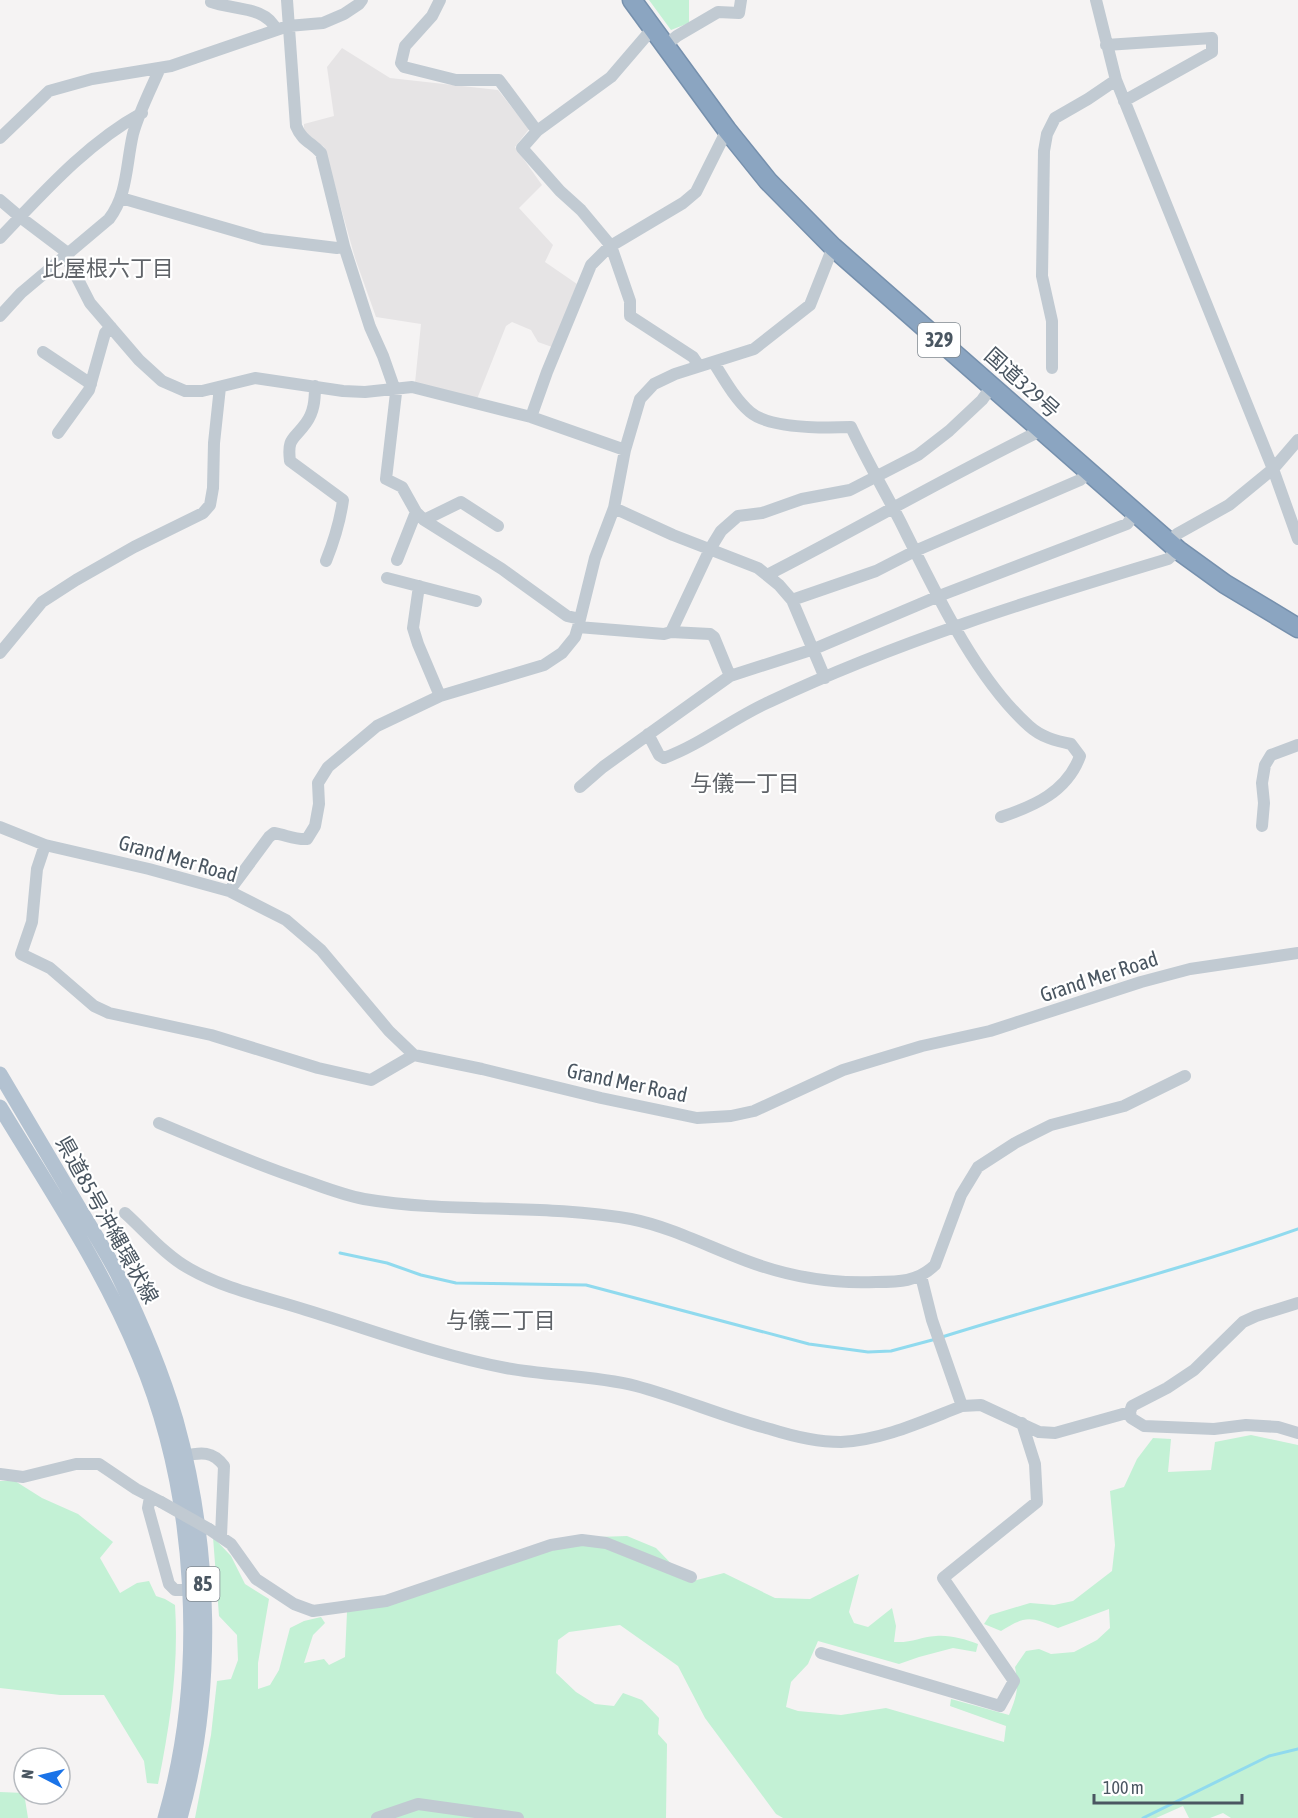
<svg xmlns="http://www.w3.org/2000/svg" width="1298" height="1818" viewBox="0 0 1298 1818" font-family="'Asap Condensed','Noto Sans JP',sans-serif">
  <style>
    .education { fill: #e6e4e5 }
    .green { fill: #c3f1d5 }
    .lines { fill: none; stroke-linecap: round; stroke-linejoin: round }
    .stream { stroke: #90daee; stroke-width: 3 }
    .highway-casing { stroke: #7690ad; stroke-width: 21 }
    .minor { stroke: #c1cad2; stroke-width: 12 }
    .major { stroke: #b3c2d1; stroke-width: 15 }
    .highway { stroke: #8ba5c1; stroke-width: 18 }
    .minor-bridge { stroke: #c1cad2; stroke-width: 12 }
    .labels { text-anchor: middle; stroke-width: 4.5; stroke-linejoin: round; paint-order: stroke }
    .shield { fill: #fff; stroke: #808990; stroke-width: 1.5 }
    .shield-label { font-size: 20px; font-weight: bold; fill: #4a5661 }
    .street-label { font-size: 21px; fill: #4a5661; stroke: #fff }
    .neighbourhood-label { font-size: 22px; fill: #5f6368; stroke: #fff }
  </style>
  <rect width="100%" height="100%" fill="#f5f3f3"/>
  <path class="education" d="M 342,48 L 390,78 L 498,90 L 529,129 L 515,147 L 542,185 L 519,208 L 553,245 L 545,262 L 577,284 L 552,347 L 538,342 L 531,330 L 512,322 L 506,326 L 477,399 L 415,383 L 421,324 L 376,317 L 355,258 L 324,147 L 304,131 L 304,124 L 334,116 L 327,67 Z"/>
  <path class="green" d="M 649,0 L 689,0 L 689,23 L 671,30 Z
    M 1251,1435 L 1298,1445 L 1298,1818 L 1231,1818 L 1223,1813 L 1210,1818 L 1189,1818 L 1183,1806 L 1156,1818 L 783,1818 L 776,1814 L 705,1718 L 678,1666 L 620,1625 L 569,1632 L 558,1640 L 556,1673 L 576,1692 L 595,1704 L 614,1706 L 623,1693 L 642,1700 L 659,1718 L 658,1734 L 667,1744 L 666,1818 L 195,1818 L 211,1735 L 217,1681 L 231,1679 L 238,1660 L 237,1635 L 219,1616 L 213,1537 L 231,1556 L 245,1584 L 269,1599 L 258,1663 L 258,1689 L 270,1685 L 279,1670 L 290,1628 L 304,1621 L 321,1617 L 325,1623 L 313,1635 L 304,1663 L 324,1659 L 329,1665 L 345,1657 L 347,1612 L 597,1537 L 627,1536 L 656,1548 L 689,1582 L 724,1573 L 775,1598 L 810,1599 L 859,1574 L 849,1612 L 854,1623 L 868,1627 L 892,1608 L 896,1626 L 894,1642 C 912,1643 920,1637 936,1636 C 951,1635 964,1639 978,1644 L 976,1652 L 953,1648 L 919,1657 L 899,1664 L 818,1641 L 808,1664 L 791,1682 L 786,1707 L 798,1711 L 841,1715 L 886,1708 L 1004,1742 L 1006,1726 L 950,1706 L 951,1699 L 1009,1715 C 1017,1696 1019,1688 1015,1667 L 1026,1651 L 1039,1649 L 1051,1654 L 1074,1652 L 1097,1640 L 1110,1628 L 1109,1609 L 1058,1628 C 1030,1617 1027,1615 1001,1631 L 984,1624 L 990,1615 L 1030,1603 L 1054,1605 L 1073,1601 L 1112,1571 L 1115,1545 L 1110,1491 L 1124,1487 L 1137,1459 L 1153,1438 L 1171,1439 L 1168,1472 L 1211,1470 L 1215,1442 Z
    M 0,1481 L 15,1481 L 42,1498 L 78,1514 L 113,1542 L 100,1558 L 120,1593 L 137,1583 L 149,1581 L 156,1596 L 165,1599 L 175,1605 C 179,1667 170,1724 158,1784 L 147,1783 L 144,1761 L 104,1695 L 60,1695 L 0,1688 Z
    M 0,1792 L 24,1793 L 28,1818 L 0,1818 Z"/>
  <g class="lines">
    <path class="stream" d="M 340,1253 L 387,1263 L 421,1275 L 456,1283 L 586,1285 L 809,1344 L 868,1352 L 891,1351 L 936,1339
      M 942,1337 C 1060,1300 1181,1270 1298,1229
      M 1143,1818 L 1269,1756 L 1298,1749"/>
    <defs>
      <path id="highway" d="M 632,0 L 727,130 L 768,181 L 833,247 L 1178,550 L 1225,584 L 1298,628"/>
    </defs>
    <use href="#highway" class="highway-casing"/>
    <path class="minor" d="M 212,0 L 211,2 C 232,10 267,6 276,30
      M 287,0 L 296,126 C 302,141 311,142 321,153 L 344,246 L 370,327 L 383,356 L 396,393 L 386,479 L 402,487 L 416,512 L 424,520 L 502,569 L 567,616 L 580,619
      M 440,0 L 432,16 L 405,46 L 401,63 L 404,67 L 456,80 L 499,80 L 537,131
      M 1096,0 L 1116,80 L 1273,469 L 1298,539
      M 653,28 L 611,77 L 537,131 L 522,148 L 560,191 L 581,210 L 611,246 L 630,301 L 630,316 L 693,357 L 699,366
      M 666,45 L 677,36 L 718,12 L 739,13 L 741,0
      M 1106,45 L 1212,38 L 1212,52 L 1124,101
      M 0,138 L 49,91 L 92,79 L 171,66 L 288,26 L 323,23 L 344,14 L 359,4 L 362,0
      M 121,198 L 263,239 L 337,248 L 344,246
      M 0,200 L 20,217 L 69,254
      M 0,238 C 43,193 87,143 142,113
      M 66,256 L 90,303 L 139,360 L 162,381 L 185,391 L 202,391 L 255,378 L 343,391 L 365,392 L 412,387 L 531,417 L 625,450
      M 0,316 L 21,293 L 109,219 C 128,194 126,164 133,134 C 139,112 151,89 160,68
      M 43,352 L 91,384
      M 714,363 C 724,379 735,399 750,412 C 770,429 825,428 851,427 C 866,459 884,490 900,521 C 933,587 974,677 1029,726 C 1041,737 1056,741 1071,744 L 1080,756 C 1067,792 1034,806 1001,817
      M 1052,368 L 1052,321 L 1042,276 L 1044,151 L 1047,134 L 1055,118 L 1088,99 L 1116,80
      M 315,386 C 315,400 314,412 306,423 C 294,440 287,437 290,461 L 343,500 C 340,522 334,541 326,561
      M 531,417 L 547,372 L 591,265 L 609,247 L 683,203 L 696,192 L 727,130
      M 58,433 L 89,390 L 105,333 L 111,327
      M 614,508 L 673,535 L 758,568 L 779,585 L 792,600 L 825,678
      M 424,520 L 461,502 L 498,526
      M 1170,543 L 1177,534 L 1229,505 L 1273,469 L 1298,440
      M 397,560 L 416,512
      M 767,575 C 859,528 948,476 1040,431
      M 387,578 L 476,601
      M 419,586 L 413,628 L 418,644 L 440,696
      M 792,600 L 876,571 L 915,551 L 1080,480 L 1089,473
      M 578,627 L 664,634 L 671,632 L 710,549 L 721,531 L 738,516 L 762,513 L 802,499 L 850,490 L 918,455 L 949,431 L 982,400 L 992,386
      M 671,632 L 710,634 L 714,637 L 730,676
      M 0,653 L 42,602 L 76,580 L 134,547 L 203,513 L 210,505 L 213,488 L 214,443 L 220,387
      M 648,734 L 659,755 L 664,758 C 702,744 733,718 769,702 C 896,642 1034,599 1168,559 L 1178,550
      M 580,787 L 603,767 L 730,676 L 814,649 L 939,596 L 1127,524 L 1135,514
      M 1262,826 L 1264,803 L 1262,783 L 1265,765 L 1271,755 L 1298,745
      M 0,827 L 45,845 L 149,869 L 229,891 L 286,920 L 321,950 L 389,1031 L 414,1055 L 482,1069 L 601,1098 L 697,1118 L 731,1116 L 754,1111 L 843,1070 L 922,1046 L 990,1031 L 1141,982 L 1190,969 L 1298,953
      M 45,845 L 37,869 L 32,922 L 21,954 L 50,968 L 94,1006 L 109,1013 L 211,1035 L 318,1068 L 371,1080 L 414,1055
      M 229,891 L 269,837 L 274,833 C 286,835 296,840 307,839 L 315,826 L 319,804 L 318,783 L 328,767 L 377,726 L 440,696 L 544,665 L 562,653 L 575,637 L 578,627 L 595,558 L 614,508 L 625,450 L 640,399 L 654,384 L 675,374 L 754,349 L 810,305 L 833,247
      M 159,1123 C 207,1143 254,1164 303,1180 C 323,1187 343,1195 364,1199 C 452,1214 543,1203 631,1219 C 671,1227 709,1247 747,1261 C 787,1276 833,1284 876,1282 C 899,1282 917,1282 935,1265 L 961,1195 L 978,1167 L 1015,1143 L 1051,1125 L 1124,1106 L 1185,1076
      M 125,1213 C 146,1232 166,1256 190,1269 C 227,1290 266,1297 306,1310 C 372,1330 437,1355 506,1368 C 548,1376 593,1375 636,1386 C 681,1398 724,1417 770,1429 C 792,1436 817,1442 841,1442 C 883,1440 923,1421 962,1406 L 981,1405 L 1039,1432 L 1055,1433 L 1130,1412 L 1132,1406 L 1167,1388 L 1194,1370 L 1243,1322 L 1256,1316 L 1298,1303
      M 921,1276 L 932,1320 L 962,1406
      M 1130,1412 L 1131,1418 L 1144,1426 L 1214,1429 L 1246,1425 L 1278,1427 L 1298,1433
      M 184,1456 C 201,1452 213,1451 224,1466 L 221,1536
      M 0,1474 L 23,1477 L 76,1464 L 99,1464 L 136,1489 L 161,1502
      M 150,1497 L 148,1508 L 169,1584 L 175,1590 L 189,1590
      M 209,1529 L 231,1544 L 256,1579 L 294,1604 L 313,1611 L 386,1601 L 551,1545 L 582,1540 L 606,1543 L 691,1577
      M 821,1653 L 1000,1706 L 1014,1681 L 943,1578 L 1037,1502 L 1035,1464 L 1022,1423
      M 377,1818 L 418,1804 L 518,1818"/>
    <path class="major" d="M 0,1074 C 26,1118 52,1162 78,1206 C 91,1228 105,1250 117,1273 C 140,1320 161,1369 176,1420 C 211,1545 216,1692 180,1818
      M 0,1107 C 49,1188 103,1268 139,1356 C 197,1493 207,1675 165,1818"/>
    <use href="#highway" class="highway"/>
    <path class="minor-bridge" d="M 161,1502 L 209,1529"/>
  </g>
  <g class="labels">
    <g class="shield">
      <rect x="918" y="323" width="42" height="34" rx="4.5"/>
      <rect x="186.5" y="1567" width="33" height="34" rx="4.5"/>
    </g>
    <g class="shield-label">
      <text x="939" y="347">329</text>
      <text x="203" y="1591">85</text>
    </g>
    <g class="street-label">
      <text transform="translate(1022 383) rotate(42)" y="7">国道329号</text>
      <text transform="translate(178 859) rotate(16)" y="7">Grand Mer Road</text>
      <text transform="translate(1099 977) rotate(-18)" y="7">Grand Mer Road</text>
      <text transform="translate(627 1083) rotate(12)" y="7">Grand Mer Road</text>
      <text transform="translate(107 1220) rotate(61)" y="7">県道85号沖縄環状線</text>
    </g>
    <g class="neighbourhood-label">
      <text x="108" y="276">比屋根六丁目</text>
      <text x="745" y="791">与儀一丁目</text>
      <text x="501" y="1328">与儀二丁目</text>
    </g>
  </g>
  <g transform="translate(42 1776) rotate(277)"><circle r="28" fill="#ffffff" stroke="#b7bbc0" stroke-width="1.5"/>
  <path d="M0-4.5L10 22L0 15L-10 22Z" fill="#1a73e8"/>
  <text y="-9" font-size="16" font-weight="bold" text-anchor="middle" fill="#4a5661">N</text>
  </g>
  <path d="M1094 1794v9h148v-9" fill="none" stroke="#4a5661" stroke-width="3"/>
  <text x="1103" y="1794" font-size="18" fill="#4a5661" stroke="#ffffff" stroke-width="4.5" paint-order="stroke">100 m</text>
</svg>
